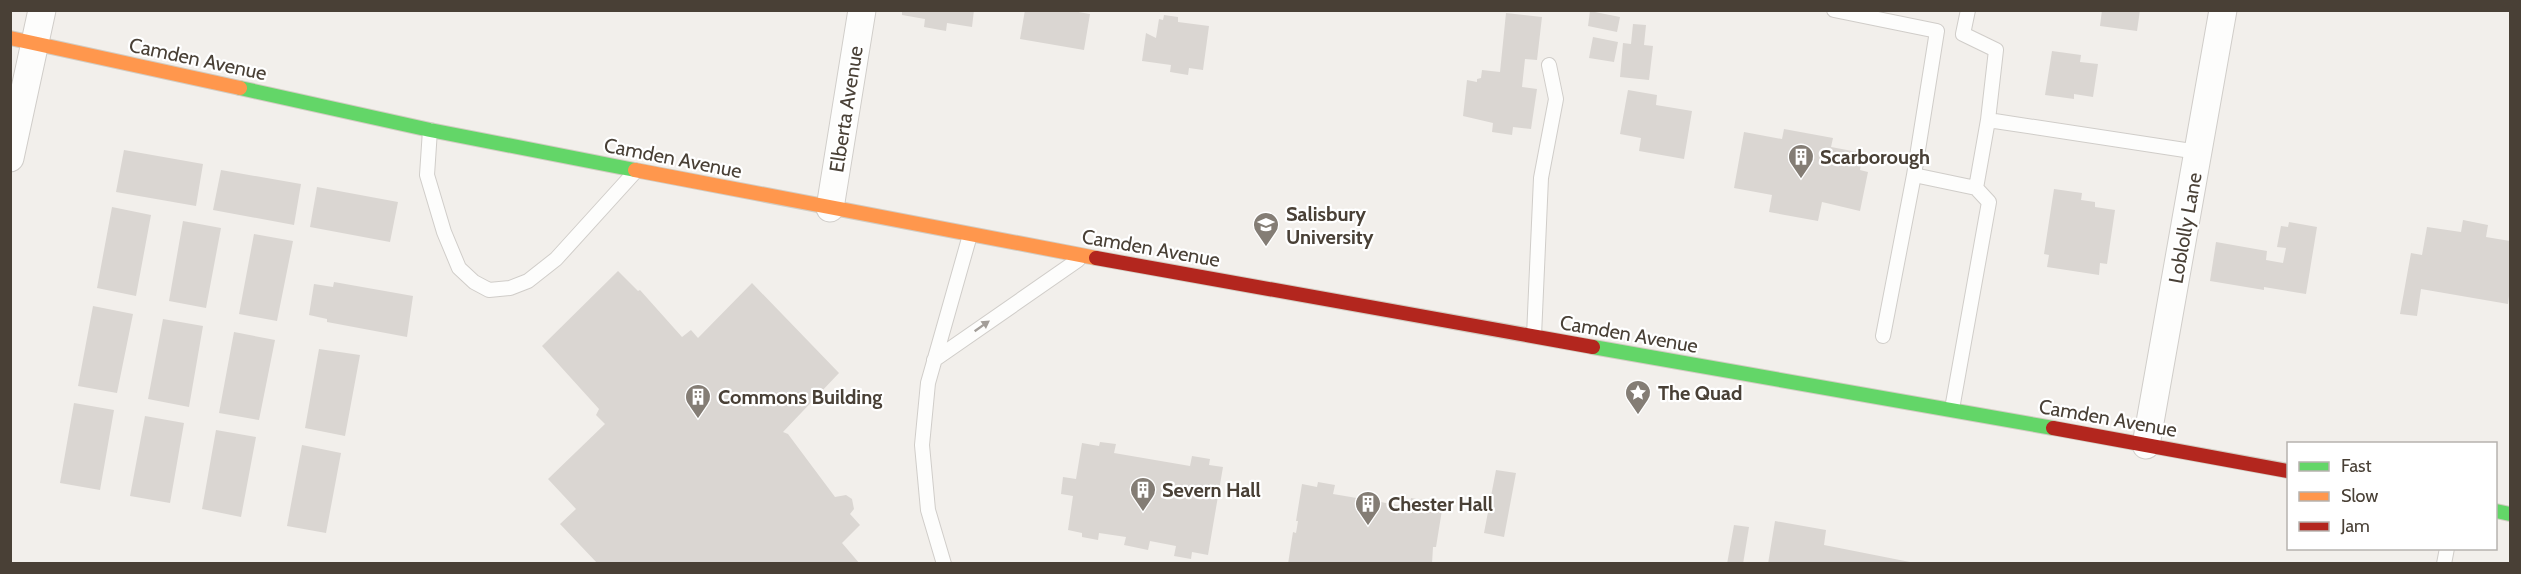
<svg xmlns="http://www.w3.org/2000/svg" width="2521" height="574" viewBox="0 0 2521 574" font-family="Cabin,sans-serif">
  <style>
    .building { fill: #dad6d2 }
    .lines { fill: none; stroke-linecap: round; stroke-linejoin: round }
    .lane-casing { stroke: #d0cdc9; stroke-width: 16 }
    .street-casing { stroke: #d0cdc9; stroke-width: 29 }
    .fast-casing { stroke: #d2ccc2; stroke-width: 16 }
    .slow-casing { stroke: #d2ccc2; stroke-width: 16 }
    .jam-casing { stroke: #d2ccc2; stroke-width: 16 }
    .lane { stroke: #fdfdfc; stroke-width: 14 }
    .street { stroke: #fdfdfc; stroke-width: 27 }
    .fast { stroke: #63d668; stroke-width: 14 }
    .slow { stroke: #ff974d; stroke-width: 14 }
    .jam { stroke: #b3261e; stroke-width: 14 }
    .oneway { fill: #a39e99 }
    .labels { text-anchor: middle; stroke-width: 4.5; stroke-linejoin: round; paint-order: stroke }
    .street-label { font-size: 20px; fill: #494036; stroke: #fff }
    .poi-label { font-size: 20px; font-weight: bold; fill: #494036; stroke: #fff; text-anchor: start }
  </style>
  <rect width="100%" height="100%" fill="#f2efeb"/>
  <path class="building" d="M 902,10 L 974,10 L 972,27 L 947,23 L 946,31 L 924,27 L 925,19 L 902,15 Z
    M 1025,10 L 1067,10 L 1090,14 L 1084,50 L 1020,39 Z
    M 2102,10 L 2140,10 L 2137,31 L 2100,26 Z
    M 1590,11 L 1620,17 L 1617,32 L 1588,26 Z
    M 1506,13 L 1542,17 L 1537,60 L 1525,59 L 1522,87 L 1537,89 L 1531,129 L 1513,127 L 1512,135 L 1492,132 L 1493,123 L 1463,116 L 1467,80 L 1477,82 L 1477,79 L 1481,78 L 1482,70 L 1500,72 Z
    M 1164,15 L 1178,17 L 1178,22 L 1209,26 L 1203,70 L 1189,68 L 1188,75 L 1170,72 L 1171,65 L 1142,61 L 1146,33 L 1156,38 L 1159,19 L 1163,20 Z
    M 1633,24 L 1646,25 L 1644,45 L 1653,46 L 1649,80 L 1620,77 L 1623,43 L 1631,44 Z
    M 1593,37 L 1618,42 L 1614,62 L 1589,58 Z
    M 2052,51 L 2081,55 L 2080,62 L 2098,64 L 2093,97 L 2074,94 L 2074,99 L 2045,95 Z
    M 1628,90 L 1657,95 L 1656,105 L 1692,111 L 1684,159 L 1639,151 L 1641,138 L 1620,134 Z
    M 1784,129 L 1833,138 L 1831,147 L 1863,153 L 1860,170 L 1868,172 L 1860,211 L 1822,202 L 1818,221 L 1769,212 L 1772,195 L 1734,188 L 1744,132 L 1782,139 Z
    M 124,150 L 203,164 L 196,206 L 116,192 Z
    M 221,170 L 301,184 L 294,225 L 213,210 Z
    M 317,187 L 398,202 L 390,242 L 310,227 Z
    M 2054,189 L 2082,193 L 2081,200 L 2095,202 L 2095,207 L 2115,210 L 2107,264 L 2100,263 L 2099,275 L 2047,267 L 2049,255 L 2044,254 Z
    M 112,207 L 151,215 L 136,296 L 97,288 Z
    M 2463,220 L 2488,225 L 2486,237 L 2510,241 L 2510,288 L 2508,304 L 2421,289 L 2417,316 L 2400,314 L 2411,253 L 2422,255 L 2427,227 L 2461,232 Z
    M 183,221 L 221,228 L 206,308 L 169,301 Z
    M 2289,222 L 2317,227 L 2306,294 L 2264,287 L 2264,290 L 2210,281 L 2216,242 L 2267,251 L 2266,260 L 2283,263 L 2286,248 L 2277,247 L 2281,226 L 2288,227 Z
    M 254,234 L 293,241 L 277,321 L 239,314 Z
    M 618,271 L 638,291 L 640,290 L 682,337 L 691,330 L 698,338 L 752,283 L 839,373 L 783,432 L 788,434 L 835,497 L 846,495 L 852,499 L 854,509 L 850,514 L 860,525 L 842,543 L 860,564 L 598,564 L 560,524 L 576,509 L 548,479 L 605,424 L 596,415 L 599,409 L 542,346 Z
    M 334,282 L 413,296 L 407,337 L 327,322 L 327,319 L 309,315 L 314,284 L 333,287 Z
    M 93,306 L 133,314 L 117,393 L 78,386 Z
    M 163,319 L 203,326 L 189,407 L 148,399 Z
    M 234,332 L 275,340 L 259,420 L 219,413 Z
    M 319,349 L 360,355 L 345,436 L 305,428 Z
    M 74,403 L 114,410 L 100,490 L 60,483 Z
    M 145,416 L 184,423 L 170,503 L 130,496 Z
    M 216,430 L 256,437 L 241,517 L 202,509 Z
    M 1100,442 L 1116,444 L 1114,453 L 1190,466 L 1192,456 L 1210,459 L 1209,465 L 1223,467 L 1208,555 L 1192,552 L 1191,559 L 1174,556 L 1176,546 L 1150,541 L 1148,550 L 1124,545 L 1126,537 L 1099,533 L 1098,540 L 1082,537 L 1082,533 L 1068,530 L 1073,496 L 1061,494 L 1063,477 L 1076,479 L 1082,443 L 1099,446 Z
    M 302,445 L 341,453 L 326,533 L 287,526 Z
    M 1496,470 L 1516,473 L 1504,537 L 1484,533 Z
    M 1318,482 L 1335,485 L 1333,494 L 1410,507 L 1411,498 L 1428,501 L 1427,507 L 1442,510 L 1436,547 L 1433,547 L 1432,564 L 1288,564 L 1293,532 L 1296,533 L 1298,521 L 1296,521 L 1302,484 L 1317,487 Z
    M 1775,521 L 1826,530 L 1824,545 L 1920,564 L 1768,564 Z
    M 1734,525 L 1749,527 L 1743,564 L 1727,564 Z"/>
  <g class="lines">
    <defs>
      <path id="lane" d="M 1834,10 L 1937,31 L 1914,175 L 1976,188 L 1988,120 L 1996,50 L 1963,34 L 1968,10
        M 1988,120 L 2198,152
        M 430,130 L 427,175 L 444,232 L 459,268 L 474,282 L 489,290 L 510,288 L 528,281 L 556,259 L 634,173
        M 1534,336 L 1541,178 L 1556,99 L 1549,65
        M 1883,336 L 1914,175
        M 934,360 L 1078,260
        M 1952,409 L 1989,202 L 1976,188
        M 944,564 L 928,510 L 922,445 L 928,383 L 970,235
        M 2444,564 L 2447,548"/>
      <path id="street" d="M 10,158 L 42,10
        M 830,208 L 862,10
        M 2146,445 L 2223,10"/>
      <path id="fast" d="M 240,88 L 430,130 L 635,170
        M 1593,347 L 2053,428
        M 2496,511 L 2510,514"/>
      <path id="slow" d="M 10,38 L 240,88
        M 635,170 L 1096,258"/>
      <path id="jam" d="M 1096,258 L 1593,347
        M 2053,428 L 2288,471"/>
    </defs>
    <use href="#lane" class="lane-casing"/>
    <use href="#street" class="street-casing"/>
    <use href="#fast" class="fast-casing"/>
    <use href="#slow" class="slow-casing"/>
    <use href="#jam" class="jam-casing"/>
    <use href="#lane" class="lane"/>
    <use href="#street" class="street"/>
    <use href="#fast" class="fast"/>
    <use href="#slow" class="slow"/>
    <use href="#jam" class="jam"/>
  </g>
  <defs><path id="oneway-solid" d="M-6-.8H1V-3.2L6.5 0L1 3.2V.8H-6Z" transform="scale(1.5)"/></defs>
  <use class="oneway" href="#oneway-solid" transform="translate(982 326) rotate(-35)"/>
  <defs>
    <symbol id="building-pin" viewBox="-11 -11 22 30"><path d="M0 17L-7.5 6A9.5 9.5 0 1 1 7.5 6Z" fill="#847d75" stroke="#fff"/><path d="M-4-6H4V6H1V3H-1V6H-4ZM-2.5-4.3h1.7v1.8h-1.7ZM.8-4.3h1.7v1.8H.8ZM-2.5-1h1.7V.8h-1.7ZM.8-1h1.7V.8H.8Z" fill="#fff"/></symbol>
    <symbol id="university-pin" viewBox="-11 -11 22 30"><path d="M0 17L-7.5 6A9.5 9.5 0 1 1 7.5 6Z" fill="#847d75" stroke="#fff"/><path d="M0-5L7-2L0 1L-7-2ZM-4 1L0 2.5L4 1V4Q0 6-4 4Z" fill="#fff"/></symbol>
    <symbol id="sight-pin" viewBox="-11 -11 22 30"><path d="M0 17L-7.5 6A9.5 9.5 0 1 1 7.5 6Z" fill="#847d75" stroke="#fff"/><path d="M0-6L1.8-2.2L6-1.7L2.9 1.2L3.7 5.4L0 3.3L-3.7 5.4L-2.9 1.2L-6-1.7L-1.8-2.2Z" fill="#fff"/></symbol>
  </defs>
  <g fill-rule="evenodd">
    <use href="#building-pin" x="1786" y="142" width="30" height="40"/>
    <use href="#university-pin" x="1251" y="210" width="30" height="40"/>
    <use href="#sight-pin" x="1623" y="378" width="30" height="40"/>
    <use href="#building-pin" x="683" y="382" width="30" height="40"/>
    <use href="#building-pin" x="1128" y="475" width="30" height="40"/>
    <use href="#building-pin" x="1353" y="489" width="30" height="40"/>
  </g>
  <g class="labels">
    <g class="street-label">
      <text transform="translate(198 59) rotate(12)" y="7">Camden Avenue</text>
      <text transform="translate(846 109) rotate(-81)" y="7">Elberta Avenue</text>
      <text transform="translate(673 158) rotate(11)" y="7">Camden Avenue</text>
      <text transform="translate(2185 228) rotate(-80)" y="7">Loblolly Lane</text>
      <text transform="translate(1151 248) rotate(10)" y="7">Camden Avenue</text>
      <text transform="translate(1629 334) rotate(10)" y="7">Camden Avenue</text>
      <text transform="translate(2108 418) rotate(10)" y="7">Camden Avenue</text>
    </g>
    <g class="poi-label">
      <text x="1820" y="164">Scarborough</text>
      <text x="1286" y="221">Salisbury<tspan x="1286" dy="23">University</tspan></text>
      <text x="1658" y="400">The Quad</text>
      <text x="718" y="404">Commons Building</text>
      <text x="1162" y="497">Severn Hall</text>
      <text x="1388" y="511">Chester Hall</text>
    </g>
  </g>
  <rect width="2521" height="574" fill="none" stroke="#494036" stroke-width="24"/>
  <rect x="2287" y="442" width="210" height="108" fill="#ffffff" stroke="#b6b3af" stroke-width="1.5"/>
  <rect x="2299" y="462" width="30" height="9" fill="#63d668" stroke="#b6b3af" stroke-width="1.5"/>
  <text x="2341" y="472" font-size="18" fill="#494036">Fast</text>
  <rect x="2299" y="492" width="30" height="9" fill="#ff974d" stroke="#b6b3af" stroke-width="1.5"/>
  <text x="2341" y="502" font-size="18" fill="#494036">Slow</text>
  <rect x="2299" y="522" width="30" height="9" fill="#b3261e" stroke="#b6b3af" stroke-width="1.5"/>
  <text x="2341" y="532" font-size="18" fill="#494036">Jam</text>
</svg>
